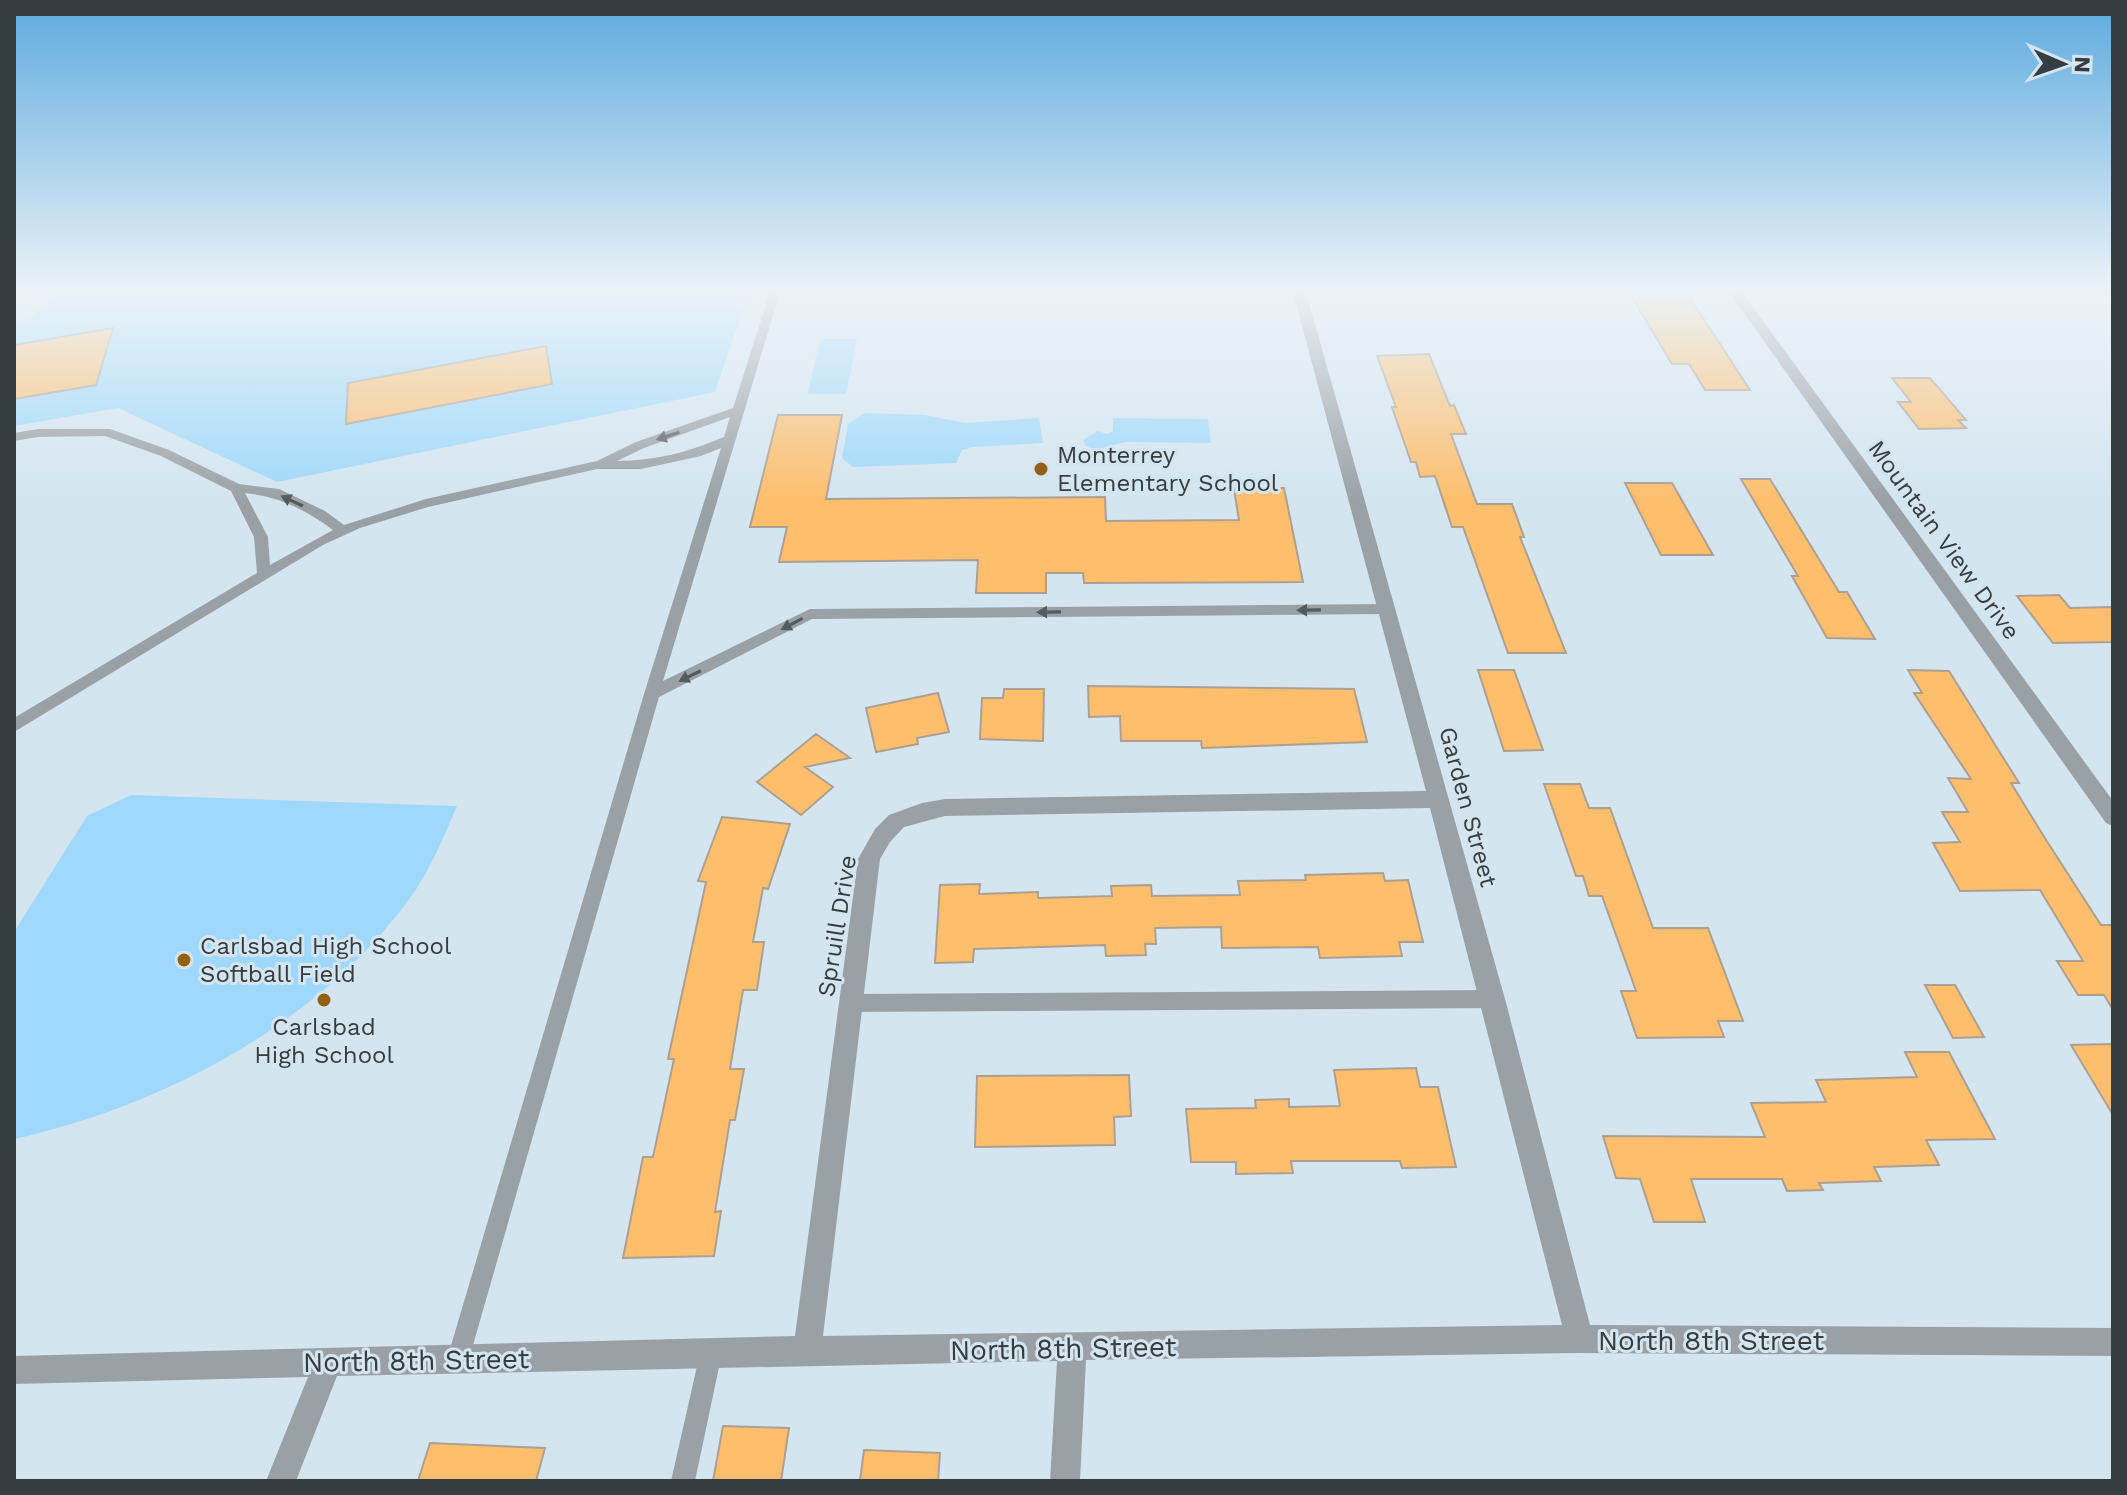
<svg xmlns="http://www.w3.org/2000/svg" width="2127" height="1495" viewBox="0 0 2127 1495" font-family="'Work Sans',sans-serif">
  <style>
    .green { fill: #9fd8fa }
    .building { fill: #febe6c; stroke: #aca093; stroke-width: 2 }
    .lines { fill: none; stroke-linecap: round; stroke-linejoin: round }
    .service { fill: #9aa1a6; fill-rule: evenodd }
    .minor { fill: #9aa1a6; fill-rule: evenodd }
    .oneway { fill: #545b5f }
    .poi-dot { fill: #926010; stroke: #d4e5f0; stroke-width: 3 }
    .labels { text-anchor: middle; stroke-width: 6; stroke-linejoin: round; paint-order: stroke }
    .poi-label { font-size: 24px; fill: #363d41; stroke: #d4e5f0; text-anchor: start }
    .street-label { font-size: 24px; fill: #363d41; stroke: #d4e5f0 }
    .near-street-label { font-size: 28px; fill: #363d41; stroke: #d4e5f0 }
  </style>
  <rect width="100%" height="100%" fill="#d4e5f0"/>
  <path class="green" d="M 59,292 L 749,292 L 715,392 L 277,482 L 118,408 L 14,426 L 14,322 L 29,319 Z
    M 820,339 L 857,339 L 846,394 L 808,394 Z
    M 865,413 L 925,415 L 965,423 L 1039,418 L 1043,443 L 973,447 L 962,450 L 956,463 L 853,467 L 842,458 L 848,424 Z
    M 1113,418 L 1208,419 L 1211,443 L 1125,442 L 1095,450 L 1086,446 L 1083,440 L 1098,431 L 1107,434 L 1113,431 Z
    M 131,795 L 457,806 C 445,834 433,863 417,888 C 327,1020 166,1105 14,1139 L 14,932 L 87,816 Z"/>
  <path class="building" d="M 1629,292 L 1686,292 L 1750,390 L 1705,390 L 1689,364 L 1672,364 Z
    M 113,328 L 96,385 L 14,399 L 14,345 Z
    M 546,346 L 552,384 L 346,424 L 348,383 Z
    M 1429,354 L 1450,406 L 1454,405 L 1466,434 L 1451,434 L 1477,504 L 1512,504 L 1524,537 L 1520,537 L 1566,653 L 1508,653 L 1463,527 L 1452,527 L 1435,476 L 1420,477 L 1416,462 L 1411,462 L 1392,407 L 1396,407 L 1377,356 Z
    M 1892,378 L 1930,378 L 1966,420 L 1958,420 L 1966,428 L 1919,429 L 1898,402 L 1911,402 Z
    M 778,415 L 842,415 L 826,499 L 1105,497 L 1106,521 L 1239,520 L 1234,489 L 1284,488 L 1303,582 L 1084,583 L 1083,573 L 1046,573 L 1046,593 L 976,593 L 978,560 L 779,562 L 787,527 L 750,527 Z
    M 1741,479 L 1770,479 L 1839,592 L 1847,592 L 1875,639 L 1827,638 L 1792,576 L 1798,576 Z
    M 1625,483 L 1672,483 L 1713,555 L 1661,555 Z
    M 2059,595 L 2070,608 L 2113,607 L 2113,642 L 2053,643 L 2017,596 Z
    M 1478,670 L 1514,670 L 1543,750 L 1504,751 Z
    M 1908,670 L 1949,671 L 2019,783 L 2011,783 L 2048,843 L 2101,925 L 2113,925 L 2113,1010 L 2104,995 L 2078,995 L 2057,961 L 2083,961 L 2040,890 L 1960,891 L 1933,843 L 1960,842 L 1942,812 L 1968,812 L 1948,778 L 1971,779 L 1914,693 L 1922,693 Z
    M 1088,686 L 1354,689 L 1367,742 L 1202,748 L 1201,741 L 1121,741 L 1120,716 L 1089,717 Z
    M 1004,689 L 1044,689 L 1043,741 L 980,739 L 982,698 L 1003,698 Z
    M 938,693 L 949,732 L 917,738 L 918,744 L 876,752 L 866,708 Z
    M 816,734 L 850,758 L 805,767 L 833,787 L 801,815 L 757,782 Z
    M 1544,784 L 1580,784 L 1589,808 L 1610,808 L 1653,928 L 1708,928 L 1743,1021 L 1718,1021 L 1724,1037 L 1637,1038 L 1621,991 L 1636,991 L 1602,896 L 1589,896 L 1583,876 L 1576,876 Z
    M 722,817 L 790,824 L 768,889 L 763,888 L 753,942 L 764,942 L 757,990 L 743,990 L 730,1069 L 744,1069 L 735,1120 L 730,1120 L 715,1212 L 721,1211 L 714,1256 L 623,1258 L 643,1157 L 653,1157 L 674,1059 L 668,1059 L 706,882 L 698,881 Z
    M 1383,873 L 1385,881 L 1408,880 L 1423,942 L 1399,942 L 1402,956 L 1320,958 L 1318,947 L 1222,948 L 1221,927 L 1155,928 L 1156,944 L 1145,944 L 1146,955 L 1106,956 L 1105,945 L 974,949 L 973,962 L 935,963 L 940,885 L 980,884 L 979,894 L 1038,892 L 1038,898 L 1112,896 L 1111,886 L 1151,885 L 1152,896 L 1240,895 L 1238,881 L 1306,880 L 1305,875 Z
    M 1925,985 L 1955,985 L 1984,1037 L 1953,1038 Z
    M 2113,1044 L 2113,1115 L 2071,1045 Z
    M 1905,1052 L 1949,1052 L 1995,1139 L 1926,1140 L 1939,1165 L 1874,1167 L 1881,1181 L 1819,1183 L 1823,1190 L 1787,1191 L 1782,1179 L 1691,1179 L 1705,1222 L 1654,1222 L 1640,1179 L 1616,1178 L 1603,1136 L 1765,1137 L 1751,1103 L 1826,1102 L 1816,1080 L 1917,1077 Z
    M 1416,1068 L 1420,1087 L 1438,1087 L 1456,1167 L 1402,1168 L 1400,1161 L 1291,1161 L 1293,1173 L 1236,1174 L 1236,1162 L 1191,1162 L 1186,1109 L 1256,1108 L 1255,1100 L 1289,1099 L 1289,1107 L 1340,1106 L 1334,1070 Z
    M 1129,1075 L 1131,1116 L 1114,1117 L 1115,1145 L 975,1147 L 977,1076 Z
    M 723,1426 L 789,1428 L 781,1481 L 713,1481 Z
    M 430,1443 L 545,1448 L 536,1481 L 418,1481 Z
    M 864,1450 L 940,1453 L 938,1481 L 860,1481 Z"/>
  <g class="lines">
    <path class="service" d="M 770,292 L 780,292 L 663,681 L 810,609 L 1387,604 L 1394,609 L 1387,614 L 812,619 L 659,697 L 469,1359 L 466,1367 L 458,1370 L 450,1367 L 447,1359 L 644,694 L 721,448 L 701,456 L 641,469 L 597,469 L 428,507 L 360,528 L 323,545 L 14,732 L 14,718 L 257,573 L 254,537 L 231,491 L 161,456 L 105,436 L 38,437 L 14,441 L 14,433 L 38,429 L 110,429 L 169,450 L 239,484 L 279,489 L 325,511 L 344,525 L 426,499 L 597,461 L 636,442 L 733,408 ZM 730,417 L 724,437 C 689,452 655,461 617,461 L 644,448 ZM 245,493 C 280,497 304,509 333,530 L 270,565 L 268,537 Z
      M 1493,990 L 1500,993 L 1502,999 L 1500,1005 L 1493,1008 L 851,1012 L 844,1009 L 842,1003 L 844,997 L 851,994 Z
      M 711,1342 L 719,1345 L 722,1353 L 695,1481 L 671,1481 L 700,1353 L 703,1345 Z"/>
    <path class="minor" d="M 1293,292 L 1306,292 L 1505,999 L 1590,1325 L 2113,1328 L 2113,1356 L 1580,1353 L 1086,1360 L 1080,1481 L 1050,1481 L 1057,1361 L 337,1376 L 296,1481 L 266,1481 L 308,1377 L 14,1384 L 14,1356 L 795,1336 L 858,859 L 875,829 L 889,815 L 922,803 L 945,799 L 1426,791 ZM 1430,808 L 1562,1325 L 823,1336 L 880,859 L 890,842 L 904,827 L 945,816 Z
      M 1729,292 L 1742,292 L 2113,801 L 2113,826 L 2106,823 Z"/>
  </g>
  <defs><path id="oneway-solid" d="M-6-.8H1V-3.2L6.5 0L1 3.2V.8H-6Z" transform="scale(2)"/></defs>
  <g class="oneway">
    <use href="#oneway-solid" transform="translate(668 436) rotate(162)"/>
    <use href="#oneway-solid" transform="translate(292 501) rotate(-155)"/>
    <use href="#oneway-solid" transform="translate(1309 610) rotate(179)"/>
    <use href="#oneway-solid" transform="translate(1049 612) rotate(179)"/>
    <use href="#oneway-solid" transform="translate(792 624) rotate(152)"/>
    <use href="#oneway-solid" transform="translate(690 676) rotate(154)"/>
  </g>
  <linearGradient id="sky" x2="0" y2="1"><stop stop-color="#5daadf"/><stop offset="0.58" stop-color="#ecf3f8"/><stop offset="1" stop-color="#ecf3f8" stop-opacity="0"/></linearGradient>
  <rect width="2127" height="501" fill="url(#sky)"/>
  <g class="poi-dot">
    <circle cx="1041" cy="469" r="8"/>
    <circle cx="184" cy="960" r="8"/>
    <circle cx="324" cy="1000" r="8"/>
  </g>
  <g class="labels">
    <g class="poi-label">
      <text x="1057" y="463">Monterrey<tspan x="1057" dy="28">Elementary School</tspan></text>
      <text x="200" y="954">Carlsbad High School<tspan x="200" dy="28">Softball Field</tspan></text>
      <text x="324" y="1035" text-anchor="middle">Carlsbad<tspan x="324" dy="28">High School</tspan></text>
    </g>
    <g class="street-label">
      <text transform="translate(1944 540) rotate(54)" y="8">Mountain View Drive</text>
      <text transform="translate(1468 807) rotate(75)" y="8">Garden Street</text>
      <text transform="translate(837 926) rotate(-81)" y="8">Spruill Drive</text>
    </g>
    <g class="near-street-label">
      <text x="1711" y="1350">North 8th Street</text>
      <text transform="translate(1063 1348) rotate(-1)" y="10">North 8th Street</text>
      <text transform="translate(416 1360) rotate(-1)" y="10">North 8th Street</text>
    </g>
  </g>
  <rect width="2127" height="1495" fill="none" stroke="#363d41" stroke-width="32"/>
  <g transform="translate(2063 64) rotate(92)" stroke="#d4e5f0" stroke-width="6" paint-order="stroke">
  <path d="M0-6L14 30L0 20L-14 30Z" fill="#363d41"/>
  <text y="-12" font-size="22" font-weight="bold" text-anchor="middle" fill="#363d41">N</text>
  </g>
</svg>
